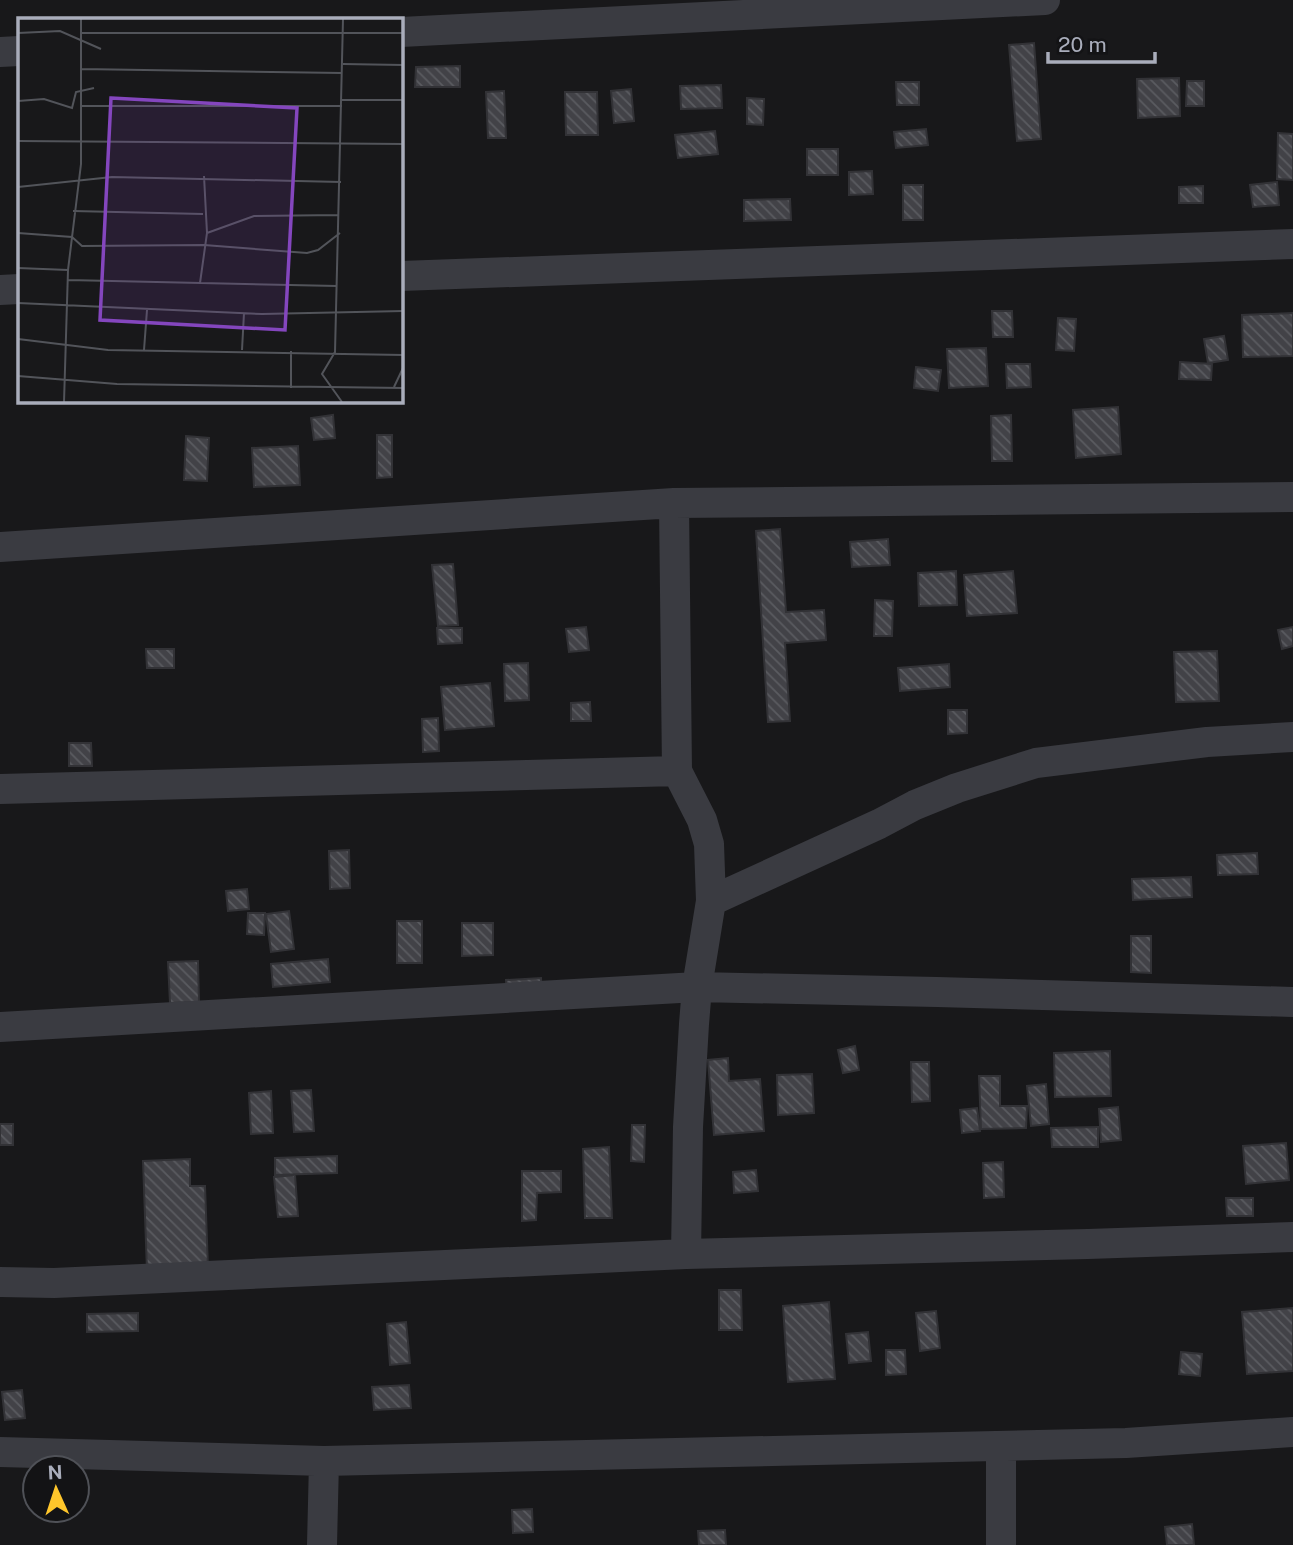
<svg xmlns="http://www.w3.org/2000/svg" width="1293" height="1545" viewBox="0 0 1293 1545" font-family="'Public Sans',sans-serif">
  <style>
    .building { fill: url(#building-back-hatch); stroke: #323236; stroke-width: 2 }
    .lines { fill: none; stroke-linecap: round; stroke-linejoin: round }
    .street { stroke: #3a3b41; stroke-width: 30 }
    .inset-road { fill: none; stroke: #52545a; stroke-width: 2 }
    .view { fill: #8446be; fill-opacity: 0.15; stroke: #8446be; stroke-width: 3.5 }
    .inset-edge { fill: none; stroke: #a9adbb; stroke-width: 3.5 }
  </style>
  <defs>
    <pattern id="building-back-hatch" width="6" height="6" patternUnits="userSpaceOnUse" patternTransform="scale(1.75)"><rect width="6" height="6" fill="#424247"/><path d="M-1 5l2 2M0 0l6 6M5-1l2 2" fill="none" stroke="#5a5b60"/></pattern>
  </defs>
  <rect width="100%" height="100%" fill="#18181a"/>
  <path class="building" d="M 1034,43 L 1041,139 L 1017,141 L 1009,45 Z
    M 460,66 L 460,87 L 415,87 L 416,67 Z
    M 1179,78 L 1180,116 L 1138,118 L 1137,79 Z
    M 1187,81 L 1204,81 L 1204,106 L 1186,106 Z
    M 896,82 L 919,82 L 919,105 L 897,105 Z
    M 721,85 L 722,108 L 681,109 L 680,86 Z
    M 631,89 L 634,121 L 614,123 L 611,91 Z
    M 504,91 L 506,138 L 488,138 L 486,92 Z
    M 565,92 L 597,92 L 598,135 L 566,135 Z
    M 747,98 L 764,99 L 763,125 L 747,124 Z
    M 926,129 L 928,145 L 896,148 L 894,132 Z
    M 715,131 L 718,154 L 678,158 L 675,135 Z
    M 1278,133 L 1293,134 L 1293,180 L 1277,179 Z
    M 807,149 L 838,149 L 838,175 L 807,175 Z
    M 872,171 L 873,194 L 849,195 L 849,172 Z
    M 1277,182 L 1279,205 L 1253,207 L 1250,185 Z
    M 903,185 L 923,185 L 923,220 L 903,220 Z
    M 1203,186 L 1203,203 L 1179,203 L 1179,187 Z
    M 790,199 L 791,220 L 744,221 L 744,200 Z
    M 992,311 L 1012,311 L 1013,337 L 993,337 Z
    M 1293,313 L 1293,356 L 1243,357 L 1242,315 Z
    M 1058,318 L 1076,319 L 1074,351 L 1056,350 Z
    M 1224,336 L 1228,360 L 1208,363 L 1204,339 Z
    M 986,348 L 988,386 L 949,388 L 947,349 Z
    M 1180,362 L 1212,364 L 1211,380 L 1179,379 Z
    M 1006,364 L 1030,364 L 1031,387 L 1007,388 Z
    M 916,367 L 941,370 L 938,391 L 914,388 Z
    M 1118,407 L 1121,454 L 1076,458 L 1073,410 Z
    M 333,415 L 335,438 L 314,440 L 311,418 Z
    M 1011,415 L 1012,461 L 992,461 L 991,416 Z
    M 377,435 L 392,435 L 392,477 L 377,478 Z
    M 186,436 L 209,438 L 207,481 L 184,480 Z
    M 298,446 L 300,485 L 254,487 L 252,448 Z
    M 780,529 L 786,612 L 824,610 L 826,640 L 785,643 L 790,721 L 768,722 L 756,531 Z
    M 888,539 L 890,565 L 852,567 L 850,542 Z
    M 453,564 L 458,625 L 438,626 L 432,565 Z
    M 956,571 L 957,605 L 919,606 L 918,573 Z
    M 1013,571 L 1017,613 L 967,616 L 964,575 Z
    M 875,600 L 893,601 L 892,636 L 874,636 Z
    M 586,627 L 589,650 L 569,652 L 566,629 Z
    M 1293,627 L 1293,646 L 1282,649 L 1278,630 Z
    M 437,628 L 462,628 L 462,643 L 438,644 Z
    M 146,649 L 174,649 L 174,668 L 147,668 Z
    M 1217,651 L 1219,701 L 1176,702 L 1174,652 Z
    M 528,663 L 529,700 L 505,701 L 504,664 Z
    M 949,664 L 950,687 L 900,691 L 898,668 Z
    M 490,683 L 494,726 L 445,730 L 441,687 Z
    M 590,702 L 591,721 L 571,721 L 571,703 Z
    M 948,710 L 967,710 L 967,733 L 948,734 Z
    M 438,718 L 439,751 L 423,752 L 422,719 Z
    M 69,743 L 91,743 L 92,766 L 69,766 Z
    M 349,850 L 350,888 L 330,889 L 329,851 Z
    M 1257,853 L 1258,874 L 1218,875 L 1217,855 Z
    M 1191,877 L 1192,897 L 1133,900 L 1132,879 Z
    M 247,889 L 249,909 L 228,911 L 226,891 Z
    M 289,911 L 294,949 L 271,952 L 266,914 Z
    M 248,913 L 265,913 L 264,935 L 247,934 Z
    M 397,921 L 422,921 L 422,963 L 397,963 Z
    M 462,923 L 493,923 L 493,955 L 462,956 Z
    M 1131,936 L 1151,936 L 1151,973 L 1131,972 Z
    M 328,959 L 330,982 L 273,987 L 271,964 Z
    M 198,961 L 199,1002 L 170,1003 L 168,962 Z
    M 541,978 L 542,996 L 507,998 L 506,980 Z
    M 855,1046 L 859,1070 L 843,1073 L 838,1050 Z
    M 1110,1051 L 1111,1096 L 1055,1097 L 1054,1053 Z
    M 728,1058 L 729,1081 L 760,1079 L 764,1131 L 714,1135 L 708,1060 Z
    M 911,1062 L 929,1062 L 930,1101 L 912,1102 Z
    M 812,1074 L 814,1113 L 778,1115 L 777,1075 Z
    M 979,1076 L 1000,1076 L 1000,1106 L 1027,1106 L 1026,1128 L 981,1129 Z
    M 1046,1084 L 1049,1124 L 1031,1126 L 1027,1086 Z
    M 311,1090 L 314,1131 L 294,1132 L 291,1091 Z
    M 271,1091 L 273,1133 L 251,1134 L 249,1093 Z
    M 1118,1107 L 1121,1140 L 1101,1142 L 1099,1109 Z
    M 977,1108 L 980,1131 L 962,1133 L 960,1110 Z
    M 0,1124 L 13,1124 L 13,1145 L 0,1145 Z
    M 632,1125 L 645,1125 L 644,1162 L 631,1161 Z
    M 1098,1127 L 1098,1147 L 1052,1147 L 1051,1128 Z
    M 1286,1143 L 1289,1180 L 1246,1184 L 1243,1146 Z
    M 609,1147 L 612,1218 L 585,1218 L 583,1149 Z
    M 337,1156 L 337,1173 L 275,1175 L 275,1158 Z
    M 190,1159 L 190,1186 L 205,1186 L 208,1268 L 147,1271 L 143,1161 Z
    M 1003,1162 L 1004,1197 L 984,1198 L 983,1163 Z
    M 756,1170 L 758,1191 L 734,1193 L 733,1172 Z
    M 522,1171 L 561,1171 L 561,1192 L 537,1193 L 536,1220 L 522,1221 Z
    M 295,1175 L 298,1216 L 278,1217 L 274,1177 Z
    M 1226,1198 L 1253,1198 L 1253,1216 L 1227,1216 Z
    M 719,1290 L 741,1290 L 742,1330 L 719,1330 Z
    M 829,1302 L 835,1379 L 788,1382 L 783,1306 Z
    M 1293,1308 L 1293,1371 L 1247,1374 L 1242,1312 Z
    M 936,1311 L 940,1348 L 920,1351 L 916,1313 Z
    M 138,1313 L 138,1331 L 87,1332 L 87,1314 Z
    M 406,1322 L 410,1363 L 390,1365 L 387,1324 Z
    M 868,1332 L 871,1361 L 849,1363 L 846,1334 Z
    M 886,1350 L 905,1350 L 906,1374 L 886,1375 Z
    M 1181,1352 L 1202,1354 L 1200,1376 L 1179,1374 Z
    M 409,1385 L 411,1408 L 374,1410 L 372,1387 Z
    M 22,1390 L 25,1418 L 5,1420 L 2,1392 Z
    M 532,1509 L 533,1532 L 513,1533 L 512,1510 Z
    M 1192,1524 L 1194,1545 L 1167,1545 L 1165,1527 Z
    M 725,1530 L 726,1545 L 699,1545 L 698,1531 Z"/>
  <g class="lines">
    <path class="street" d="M 401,32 L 1045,0
      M 0,52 L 19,51
      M 401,276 L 1293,244
      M 0,290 L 19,289
      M 674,503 L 677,771 L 702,820 L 709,844 L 711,901 L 697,987 L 694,1024 L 688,1127 L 686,1254
      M 0,547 L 674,503 L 1293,497
      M 0,789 L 677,771
      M 711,901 L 879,824 L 915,805 L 957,788 L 1036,763 L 1207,742 L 1293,737
      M 0,1027 L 697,987 L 937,992 L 1293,1002
      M 0,1282 L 54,1283 L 686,1254 L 1088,1244 L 1293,1237
      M 1001,1446 L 1001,1545
      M 0,1452 L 324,1461 L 1126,1443 L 1293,1432
      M 322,1545 L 324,1461"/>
  </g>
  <g transform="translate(18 18)">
    <rect width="385" height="385" fill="#18181a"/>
    <path class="inset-road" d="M 0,15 L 42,13 L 83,31M 63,15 L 385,15M 325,46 L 385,47M 63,51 L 324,55M 324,82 L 385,82M 0,83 L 26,81 L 54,90 L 58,74 L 76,70M 63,88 L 324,88M 0,123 L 385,126M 0,169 L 94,159 L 323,164M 55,193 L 185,196M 0,215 L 54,219 L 64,228 L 186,227 L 289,235 L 300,232 L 322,215M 189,215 L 236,198 L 321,197M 0,250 L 50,252M 50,262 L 319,268M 182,265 L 189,215 L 186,158M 0,285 L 244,296 L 385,293M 0,321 L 90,332 L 385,337M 126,332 L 129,292M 224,332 L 226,295M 273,333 L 273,370M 0,358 L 99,366 L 385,370M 376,369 L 385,350M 46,384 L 50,252 L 63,146 L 63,1M 324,384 L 304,356 L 317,334 L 325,1"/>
    <path class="view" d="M 93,80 L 279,90 L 267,312 L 82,302 Z"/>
    <rect width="385" height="385" class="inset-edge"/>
  </g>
  <g transform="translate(56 1489) rotate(357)"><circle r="33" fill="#131315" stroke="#4f5157" stroke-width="2"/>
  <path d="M0-5L12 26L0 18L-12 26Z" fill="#ffc62b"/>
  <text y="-10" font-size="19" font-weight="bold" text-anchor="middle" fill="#a9adbb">N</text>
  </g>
  <path d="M1048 52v10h107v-10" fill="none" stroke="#a9adbb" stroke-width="3.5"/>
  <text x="1058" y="52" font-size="21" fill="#a9adbb" stroke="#131315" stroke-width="5" paint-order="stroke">20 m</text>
</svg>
